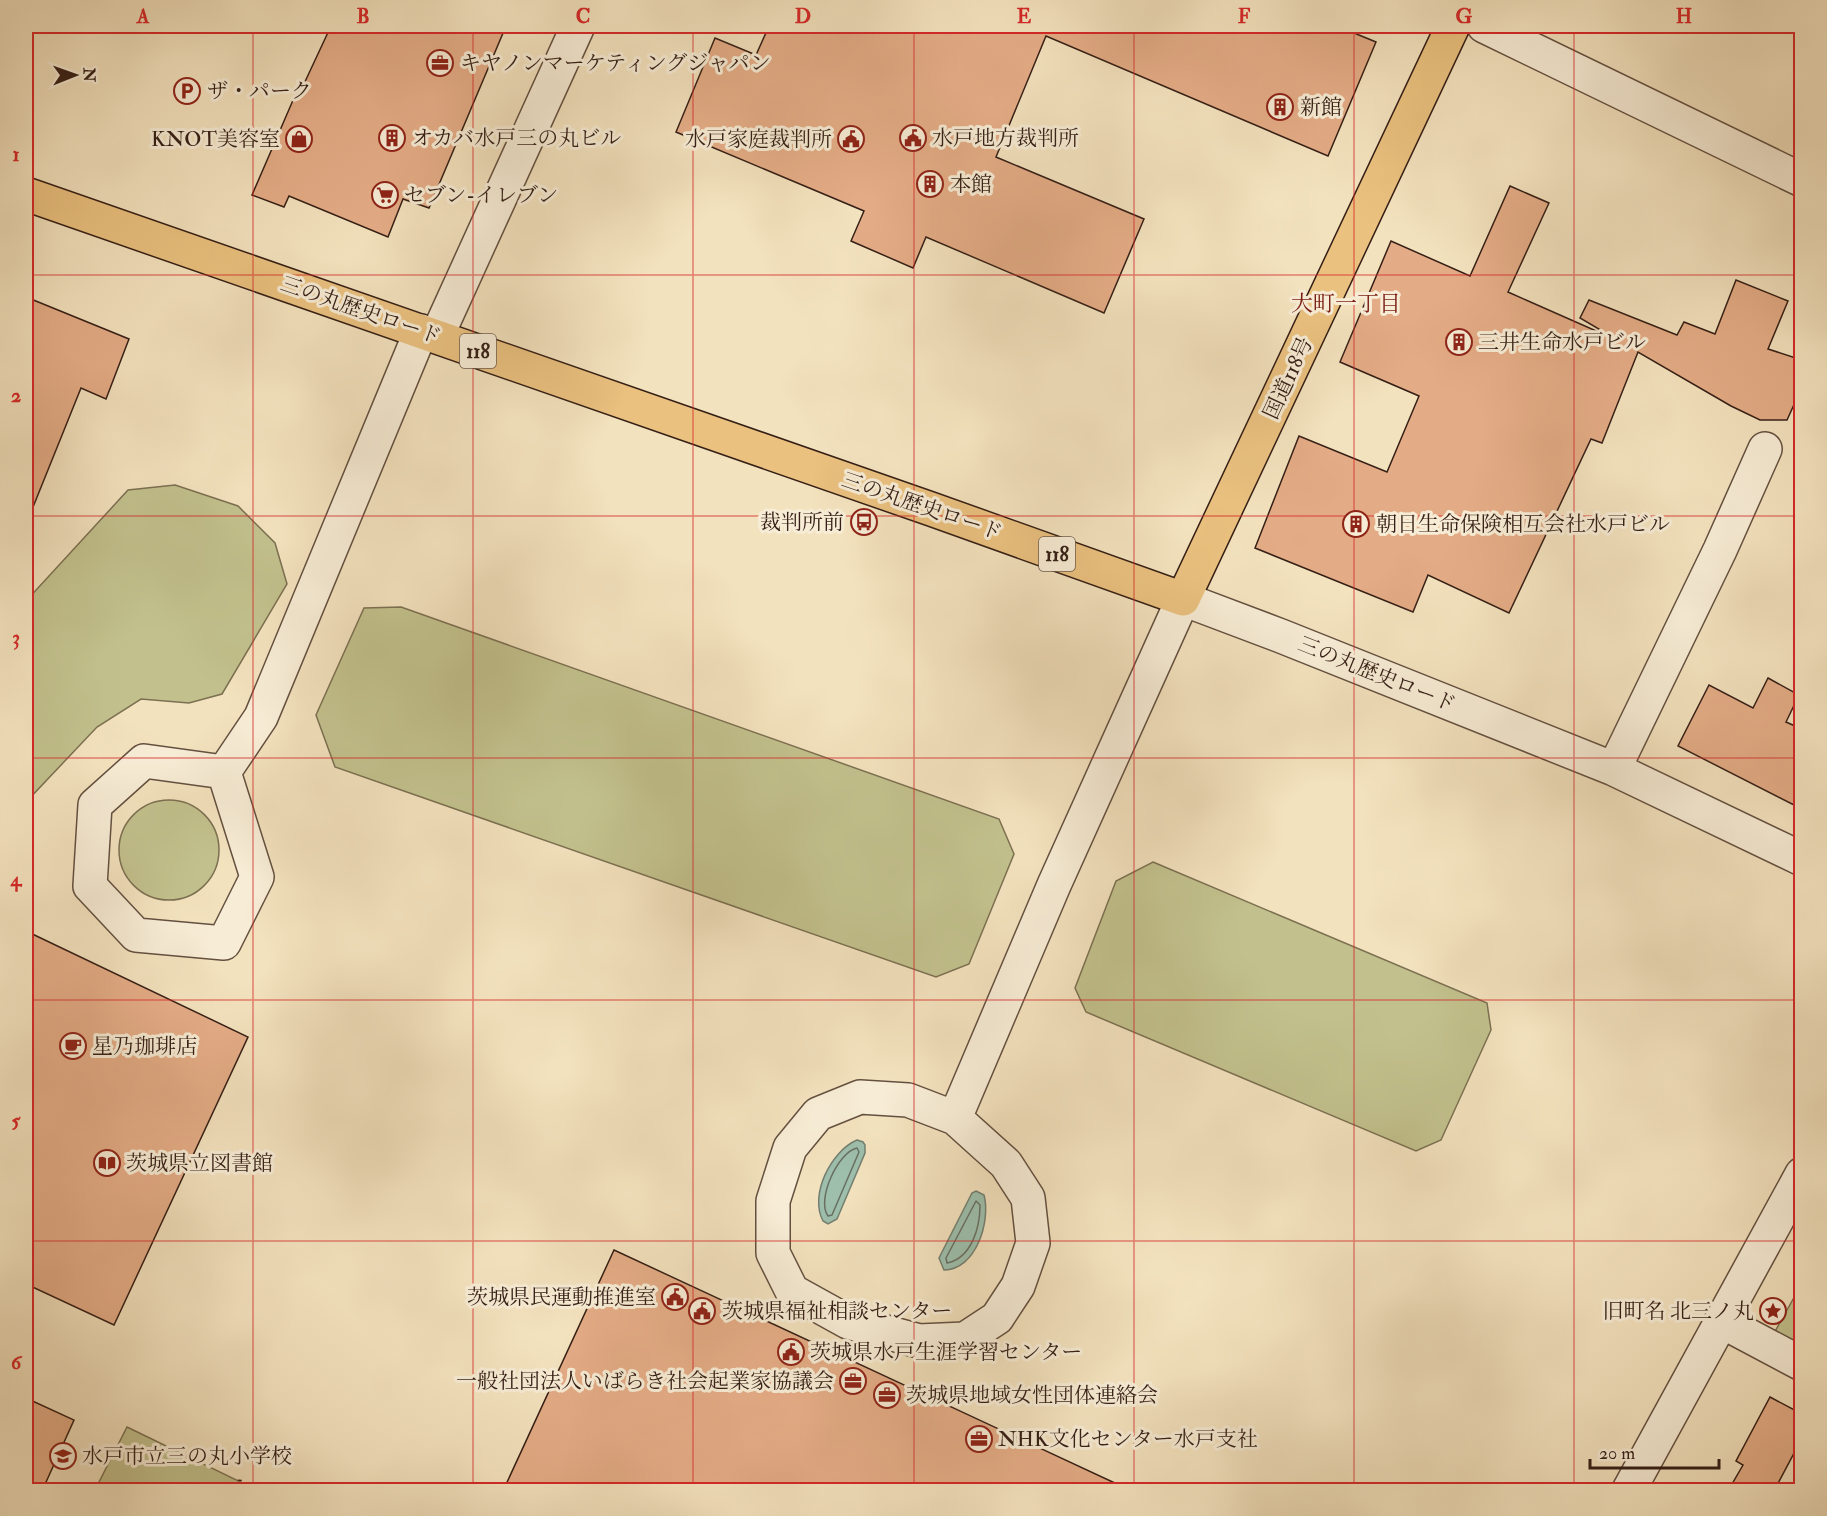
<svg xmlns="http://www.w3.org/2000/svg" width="1827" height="1516" viewBox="0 0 1827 1516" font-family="'IM FELL Double Pica','Noto Serif JP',serif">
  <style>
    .green { fill: #c2c18d; stroke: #7c7052; stroke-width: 1.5 }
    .water { fill: #9dbfac; stroke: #737f70; stroke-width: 1.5 }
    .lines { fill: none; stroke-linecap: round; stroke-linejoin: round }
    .shore { stroke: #696f61; stroke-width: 1.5 }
    .building { fill: #e4ac86; stroke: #351f16; stroke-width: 1.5 }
    .minor-casing { stroke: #645040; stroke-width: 36 }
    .highway-casing { stroke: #351f16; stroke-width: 36 }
    .path { stroke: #351f16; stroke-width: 4; stroke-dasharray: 1.5 3; stroke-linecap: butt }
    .minor { stroke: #f7ecd5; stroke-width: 33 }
    .highway { stroke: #eac17f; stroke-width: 33 }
    .grid { fill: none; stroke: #d62828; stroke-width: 1.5; stroke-opacity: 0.55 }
    .labels { text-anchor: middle; stroke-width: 6; stroke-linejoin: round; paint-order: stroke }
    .shield { fill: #f7ecd5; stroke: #6f5c4f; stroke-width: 1.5 }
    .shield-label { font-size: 20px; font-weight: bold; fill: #351f16 }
    .poi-label { font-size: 21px; fill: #351f16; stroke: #f7ecd5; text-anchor: start }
    .street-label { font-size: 21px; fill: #351f16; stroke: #f7ecd5 }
    .neighbourhood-label { font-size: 22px; fill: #7a1f14; stroke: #f7ecd5 }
    .neatline { fill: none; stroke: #d62828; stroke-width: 2 }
    .grid-label { font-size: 20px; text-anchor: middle; font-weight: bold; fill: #d62828 }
  </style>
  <rect width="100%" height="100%" fill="#f3e2be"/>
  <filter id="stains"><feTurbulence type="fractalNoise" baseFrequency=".00333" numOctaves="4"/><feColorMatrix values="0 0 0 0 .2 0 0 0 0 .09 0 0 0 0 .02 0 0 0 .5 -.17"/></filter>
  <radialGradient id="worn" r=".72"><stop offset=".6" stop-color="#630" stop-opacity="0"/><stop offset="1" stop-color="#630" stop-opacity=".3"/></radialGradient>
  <path class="green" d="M 175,485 L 238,506 L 275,543 L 287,584 L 222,694 L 189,703 L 141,699 L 97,727 L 26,802 L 26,601 L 128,490 Z
    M 401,607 L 999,819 L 1014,854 L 969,964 L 936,977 L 335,767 L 316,715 L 364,608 Z
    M119 850a50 50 0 1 1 100 0a50 50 0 1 1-100 0Z
    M 1153,862 L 1487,1003 L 1491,1030 L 1441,1140 L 1416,1151 L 1086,1012 L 1075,988 L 1116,881 Z
    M 1801,1285 L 1801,1351 L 1773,1335 Z
    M 127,1427 L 257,1490 L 95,1490 Z"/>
  <path class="water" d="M 857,1140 L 863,1142 L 865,1145 L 865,1153 L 837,1219 L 828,1224 L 823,1221 C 809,1195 831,1151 857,1140 Z
    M 976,1191 L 984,1195 C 991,1221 976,1270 944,1270 L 939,1258 L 972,1193 Z"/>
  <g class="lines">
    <path class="shore" d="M 857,1148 L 859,1152 L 832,1215 L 828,1216 C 816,1200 838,1152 857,1148 Z
      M 976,1201 L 980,1205 C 980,1227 972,1258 947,1263 L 946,1258 Z"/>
  </g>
  <path class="building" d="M 331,26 L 506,26 L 429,208 L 403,199 L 388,237 L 289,196 L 284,207 L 252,195 L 300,84 L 303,86 Z
    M 769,26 L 1337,26 L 1376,42 L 1328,156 L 1046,36 L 996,157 L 1144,219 L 1104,313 L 926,237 L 913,268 L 851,241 L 864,211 L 676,132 L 715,38 L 756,55 Z
    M 1510,186 L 1549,203 L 1508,292 L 1603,334 L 1604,332 L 1580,318 L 1589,300 L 1677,335 L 1684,322 L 1715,334 L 1736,280 L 1788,301 L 1768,349 L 1802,360 L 1802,387 L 1787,420 L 1760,420 L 1731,406 L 1638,352 L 1602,443 L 1591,439 L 1509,613 L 1428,575 L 1413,612 L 1255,548 L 1299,436 L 1387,472 L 1419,396 L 1340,362 L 1391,241 L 1470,276 Z
    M 26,297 L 129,339 L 106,399 L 81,388 L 27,522 L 26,522 Z
    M 1768,678 L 1799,695 L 1786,722 L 1802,729 L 1802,809 L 1678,746 L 1709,685 L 1753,708 Z
    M 26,931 L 248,1037 L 114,1325 L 26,1284 Z
    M 614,1250 L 1132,1491 L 503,1491 Z
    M 1770,1397 L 1802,1414 L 1802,1438 L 1774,1491 L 1728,1491 L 1743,1465 L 1736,1461 Z
    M 26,1398 L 74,1420 L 42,1491 L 26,1491 Z"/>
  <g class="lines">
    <defs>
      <path id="minor" d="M 1484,26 L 1802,180
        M 437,336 L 578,26
        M 1614,769 L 1720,550 L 1765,449
        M 224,772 L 257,877 L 224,943 L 136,935 L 90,886 L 95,805 L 144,761 L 224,772 L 261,717 L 421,331
        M 955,1118 L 908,1100 L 860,1097 L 818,1114 L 790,1148 L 773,1201 L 773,1253 L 792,1291 L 848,1322 L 919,1341 L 965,1339 L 997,1318 L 1018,1286 L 1033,1243 L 1028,1198 L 1006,1164 L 955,1118 L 1054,885 L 1183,599 L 1281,636 L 1614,769 L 1802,859
        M 1721,1321 L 1802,1364
        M 1629,1490 L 1802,1174"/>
      <path id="highway" d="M 26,194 L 931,509 L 1183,599 L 1453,26"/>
    </defs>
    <use href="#minor" class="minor-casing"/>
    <use href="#highway" class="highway-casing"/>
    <path class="path" d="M 239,1490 L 240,1477"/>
    <use href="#minor" class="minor"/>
    <use href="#highway" class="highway"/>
  </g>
  <path class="grid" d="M 253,26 L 253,1490M 473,26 L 473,1490M 693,26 L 693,1490M 914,26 L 914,1490M 1134,26 L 1134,1490M 1354,26 L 1354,1490M 1574,26 L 1574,1490M 26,275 L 1802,275M 26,516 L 1802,516M 26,758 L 1802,758M 26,1000 L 1802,1000M 26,1241 L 1802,1241"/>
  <defs>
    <symbol id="office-ring" viewBox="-11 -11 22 22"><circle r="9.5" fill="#f7ecd5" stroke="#8f2418" stroke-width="1.5"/><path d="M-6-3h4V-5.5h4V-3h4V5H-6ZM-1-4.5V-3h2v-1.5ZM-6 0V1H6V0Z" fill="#8f2418"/></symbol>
    <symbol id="parking-ring" viewBox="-11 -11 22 22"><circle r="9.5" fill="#f7ecd5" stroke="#8f2418" stroke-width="1.5"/><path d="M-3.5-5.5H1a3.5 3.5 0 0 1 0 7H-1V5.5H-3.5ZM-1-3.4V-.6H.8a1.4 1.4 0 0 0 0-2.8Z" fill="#8f2418"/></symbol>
    <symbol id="building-ring" viewBox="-11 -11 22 22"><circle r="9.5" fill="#f7ecd5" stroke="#8f2418" stroke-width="1.5"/><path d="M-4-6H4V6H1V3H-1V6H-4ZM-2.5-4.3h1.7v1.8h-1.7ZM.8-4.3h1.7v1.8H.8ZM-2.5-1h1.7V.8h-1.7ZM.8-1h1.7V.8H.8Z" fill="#8f2418"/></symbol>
    <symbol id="civic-ring" viewBox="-11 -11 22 22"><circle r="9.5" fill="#f7ecd5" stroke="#8f2418" stroke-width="1.5"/><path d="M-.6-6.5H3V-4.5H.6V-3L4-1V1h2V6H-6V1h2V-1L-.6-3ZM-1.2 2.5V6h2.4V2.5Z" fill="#8f2418"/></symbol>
    <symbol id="shop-ring" viewBox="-11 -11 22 22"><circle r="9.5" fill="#f7ecd5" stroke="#8f2418" stroke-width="1.5"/><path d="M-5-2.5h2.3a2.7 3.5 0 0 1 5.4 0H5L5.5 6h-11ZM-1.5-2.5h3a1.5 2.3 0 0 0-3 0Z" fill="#8f2418"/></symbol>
    <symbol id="supermarket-ring" viewBox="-11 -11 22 22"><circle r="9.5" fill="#f7ecd5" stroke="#8f2418" stroke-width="1.5"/><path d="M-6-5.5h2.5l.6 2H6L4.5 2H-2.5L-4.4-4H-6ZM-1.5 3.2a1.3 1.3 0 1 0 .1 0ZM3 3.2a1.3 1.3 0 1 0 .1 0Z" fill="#8f2418"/></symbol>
    <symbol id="bus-ring" viewBox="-11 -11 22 22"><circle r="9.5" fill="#f7ecd5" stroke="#8f2418" stroke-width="1.5"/><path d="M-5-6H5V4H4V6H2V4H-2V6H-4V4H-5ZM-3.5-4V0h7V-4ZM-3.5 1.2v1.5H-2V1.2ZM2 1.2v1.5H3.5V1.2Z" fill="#8f2418"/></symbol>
    <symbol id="cafe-ring" viewBox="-11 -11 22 22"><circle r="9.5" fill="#f7ecd5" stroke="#8f2418" stroke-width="1.5"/><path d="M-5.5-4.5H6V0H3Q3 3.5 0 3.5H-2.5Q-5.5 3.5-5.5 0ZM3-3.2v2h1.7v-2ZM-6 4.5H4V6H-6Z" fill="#8f2418"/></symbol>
    <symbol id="library-ring" viewBox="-11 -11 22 22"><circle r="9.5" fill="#f7ecd5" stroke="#8f2418" stroke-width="1.5"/><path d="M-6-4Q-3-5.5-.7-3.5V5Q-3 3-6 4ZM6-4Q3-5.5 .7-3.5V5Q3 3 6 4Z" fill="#8f2418"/></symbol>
    <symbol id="sight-ring" viewBox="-11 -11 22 22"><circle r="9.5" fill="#f7ecd5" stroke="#8f2418" stroke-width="1.5"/><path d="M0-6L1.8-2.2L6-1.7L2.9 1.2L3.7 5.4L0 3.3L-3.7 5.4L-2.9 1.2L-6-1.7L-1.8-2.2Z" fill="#8f2418"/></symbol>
    <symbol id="school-ring" viewBox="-11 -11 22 22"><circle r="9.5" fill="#f7ecd5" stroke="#8f2418" stroke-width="1.5"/><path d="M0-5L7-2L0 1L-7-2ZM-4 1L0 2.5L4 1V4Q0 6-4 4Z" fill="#8f2418"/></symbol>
  </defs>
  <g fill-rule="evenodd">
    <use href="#office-ring" x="425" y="48" width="30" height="30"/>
    <use href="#parking-ring" x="172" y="76" width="30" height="30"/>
    <use href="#building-ring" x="1265" y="92" width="30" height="30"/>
    <use href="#building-ring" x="377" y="123" width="30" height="30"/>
    <use href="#civic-ring" x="898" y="123" width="30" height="30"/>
    <use href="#shop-ring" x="284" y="124" width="30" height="30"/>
    <use href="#civic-ring" x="836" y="124" width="30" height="30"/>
    <use href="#building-ring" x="915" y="169" width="30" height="30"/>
    <use href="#supermarket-ring" x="370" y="180" width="30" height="30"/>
    <use href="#building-ring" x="1444" y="327" width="30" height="30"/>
    <use href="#bus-ring" x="849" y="507" width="30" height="30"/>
    <use href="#building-ring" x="1341" y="509" width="30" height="30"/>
    <use href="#cafe-ring" x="58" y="1031" width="30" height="30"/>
    <use href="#library-ring" x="92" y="1148" width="30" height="30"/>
    <use href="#civic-ring" x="660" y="1282" width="30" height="30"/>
    <use href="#civic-ring" x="687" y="1296" width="30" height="30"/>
    <use href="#sight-ring" x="1758" y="1296" width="30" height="30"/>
    <use href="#civic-ring" x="776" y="1337" width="30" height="30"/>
    <use href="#office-ring" x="838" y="1366" width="30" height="30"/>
    <use href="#office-ring" x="872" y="1380" width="30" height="30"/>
    <use href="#office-ring" x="964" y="1424" width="30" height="30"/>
    <use href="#school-ring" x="48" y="1441" width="30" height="30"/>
  </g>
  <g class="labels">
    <g class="shield">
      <rect x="460" y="334" width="36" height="34" rx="4.5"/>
      <rect x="1039" y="537" width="36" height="34" rx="4.5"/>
    </g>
    <g class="shield-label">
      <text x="478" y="358">118</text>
      <text x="1057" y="561">118</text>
    </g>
    <g class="poi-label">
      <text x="460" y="70">キヤノンマーケティングジャパン</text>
      <text x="207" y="98">ザ・パーク</text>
      <text x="1300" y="114">新館</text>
      <text x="412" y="145">オカバ水戸三の丸ビル</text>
      <text x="932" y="145">水戸地方裁判所</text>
      <text x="280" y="146" text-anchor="end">KNOT美容室</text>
      <text x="832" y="146" text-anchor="end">水戸家庭裁判所</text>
      <text x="950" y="191">本館</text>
      <text x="404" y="202">セブン-イレブン</text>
      <text x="1478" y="349">三井生命水戸ビル</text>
      <text x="844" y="529" text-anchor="end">裁判所前</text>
      <text x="1376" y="531">朝日生命保険相互会社水戸ビル</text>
      <text x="92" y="1053">星乃珈琲店</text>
      <text x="126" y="1170">茨城県立図書館</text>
      <text x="656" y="1304" text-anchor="end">茨城県民運動推進室</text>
      <text x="722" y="1318">茨城県福祉相談センター</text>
      <text x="1754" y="1318" text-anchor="end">旧町名 北三ノ丸</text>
      <text x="810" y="1359">茨城県水戸生涯学習センター</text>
      <text x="834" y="1388" text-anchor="end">一般社団法人いばらき社会起業家協議会</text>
      <text x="906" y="1402">茨城県地域女性団体連絡会</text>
      <text x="998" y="1446">NHK文化センター水戸支社</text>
      <text x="82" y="1463">水戸市立三の丸小学校</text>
    </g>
    <g class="street-label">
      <text transform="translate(361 310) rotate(19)" y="7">三の丸歴史ロード</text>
      <text transform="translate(1288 378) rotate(-65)" y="7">国道118号</text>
      <text transform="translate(922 506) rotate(19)" y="7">三の丸歴史ロード</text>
      <text transform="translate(1377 674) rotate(22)" y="7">三の丸歴史ロード</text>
    </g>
    <g class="neighbourhood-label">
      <text x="1346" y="311">大町一丁目</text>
    </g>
  </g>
  <rect width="1827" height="1516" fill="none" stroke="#f3e2be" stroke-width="66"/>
  <g transform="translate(75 75) rotate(89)" stroke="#f7ecd5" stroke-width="4.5" paint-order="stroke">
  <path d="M0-4.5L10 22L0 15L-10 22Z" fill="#351f16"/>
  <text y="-9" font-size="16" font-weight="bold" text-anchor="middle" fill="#351f16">N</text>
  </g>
  <path d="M1590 1459v9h129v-9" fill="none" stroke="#351f16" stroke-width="3"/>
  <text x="1599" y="1459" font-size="18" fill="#351f16" stroke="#f7ecd5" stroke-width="4.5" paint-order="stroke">20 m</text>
  <rect x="33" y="33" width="1761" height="1450" class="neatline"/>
  <g class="grid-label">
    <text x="143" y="23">A</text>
    <text x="363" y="23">B</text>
    <text x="583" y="23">C</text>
    <text x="803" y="23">D</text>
    <text x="1024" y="23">E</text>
    <text x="1244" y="23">F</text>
    <text x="1464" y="23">G</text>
    <text x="1684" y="23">H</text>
    <text x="16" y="161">1</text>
    <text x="16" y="402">2</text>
    <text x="16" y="644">3</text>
    <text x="16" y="886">4</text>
    <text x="16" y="1127">5</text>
    <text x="16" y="1369">6</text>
  </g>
  <rect width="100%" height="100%" filter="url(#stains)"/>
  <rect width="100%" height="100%" fill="url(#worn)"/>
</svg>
